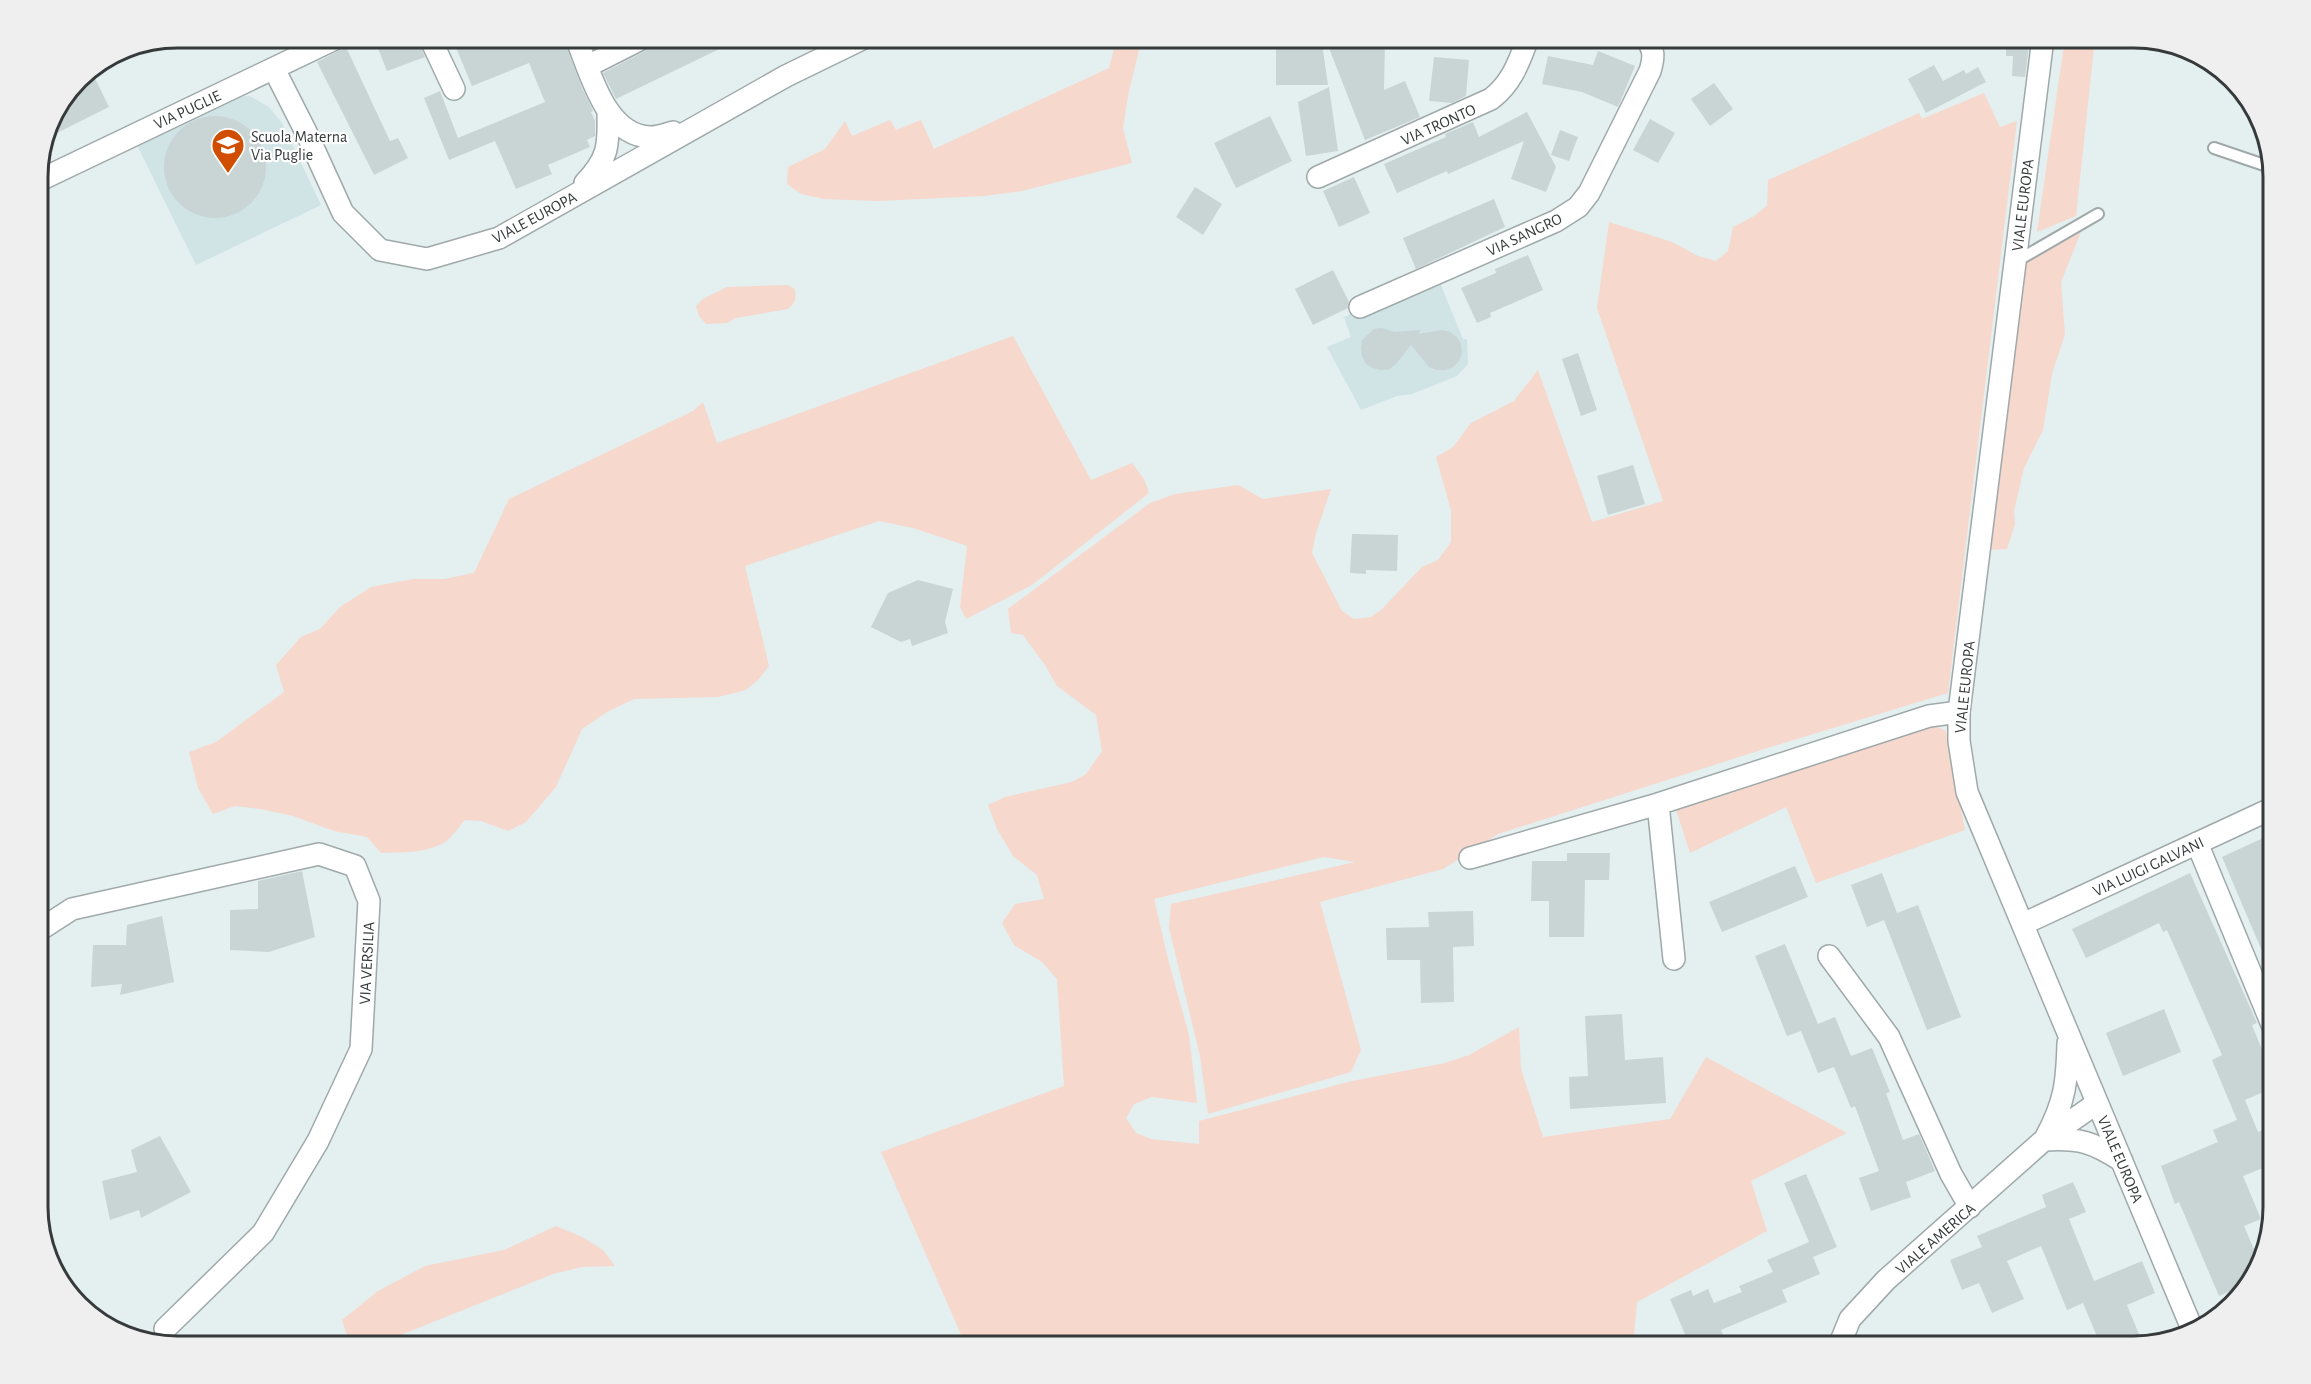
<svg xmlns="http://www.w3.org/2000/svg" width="2311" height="1384" viewBox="0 0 2311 1384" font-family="'Alegreya Sans',sans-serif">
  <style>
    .built { fill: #d0e3e5 }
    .green { fill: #f6d8cd }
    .building { fill: #c9d4d5 }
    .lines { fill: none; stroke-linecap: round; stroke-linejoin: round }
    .lane-casing { stroke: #9fa9aa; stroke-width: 14 }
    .street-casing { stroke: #9fa9aa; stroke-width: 24 }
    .lane { stroke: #fff; stroke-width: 10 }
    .street { stroke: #fff; stroke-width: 21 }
    .labels { text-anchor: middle; stroke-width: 4.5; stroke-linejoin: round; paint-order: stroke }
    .street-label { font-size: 16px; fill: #363a3b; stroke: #fff }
    .poi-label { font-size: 16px; fill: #363a3b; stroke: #fff; text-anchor: start }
    .rim { fill: none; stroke: #363a3b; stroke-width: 3 }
  </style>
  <rect width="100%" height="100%" fill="#e4eff0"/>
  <path class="built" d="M 250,96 L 269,107 L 282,123 L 321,205 L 196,265 L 136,143 L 231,97 Z
    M 1438,278 L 1463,339 L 1467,339 L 1468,364 L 1457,376 L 1412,394 L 1397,396 L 1361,410 L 1327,347 L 1351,337 L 1344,317 Z"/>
  <path class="green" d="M 1117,38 L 1142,38 L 1129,91 L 1123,128 L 1132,163 L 1022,191 L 984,196 L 878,201 L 824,199 L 801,194 L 787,184 L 788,167 L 825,149 L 845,121 L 852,136 L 890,120 L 896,130 L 921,120 L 934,149 L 1109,68 Z
    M 2065,38 L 2095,38 L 2076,216 L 2037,232 Z
    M 1984,93 L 2000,127 L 2017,121 L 1948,693 L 1764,749 L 1498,834 L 1443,869 L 1320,902 L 1361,1050 L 1351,1072 L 1208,1114 L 1200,1056 L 1169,928 L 1171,904 L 1355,862 L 1324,857 L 1154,899 L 1168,959 L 1189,1035 L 1197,1103 L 1152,1097 L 1134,1104 L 1126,1118 L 1136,1133 L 1151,1139 L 1199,1144 L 1199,1121 L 1352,1081 L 1445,1063 L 1469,1055 L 1519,1027 L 1521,1069 L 1543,1137 L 1670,1119 L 1706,1057 L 1847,1133 L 1751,1181 L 1767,1231 L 1637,1302 L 1633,1346 L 966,1346 L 881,1152 L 1064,1086 L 1057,979 L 1042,962 L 1014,945 L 1002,923 L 1015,904 L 1044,899 L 1037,875 L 1013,856 L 997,829 L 988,805 L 1005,797 L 1072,782 L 1086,774 L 1102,751 L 1096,715 L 1057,686 L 1045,665 L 1023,635 L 1011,633 L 1008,609 L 1150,503 L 1175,494 L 1238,485 L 1263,499 L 1331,489 L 1316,533 L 1312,553 L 1342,611 L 1354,619 L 1371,617 L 1381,610 L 1422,567 L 1438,560 L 1451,542 L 1451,510 L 1436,457 L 1453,447 L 1471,423 L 1514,401 L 1538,370 L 1592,522 L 1663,501 L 1597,308 L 1609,222 L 1672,242 L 1698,256 L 1716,261 L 1728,251 L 1733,227 L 1754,216 L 1767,206 L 1768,180 L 1919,113 L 1922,119 Z
    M 2081,232 L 2061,282 L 2065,334 L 2052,374 L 2043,430 L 2024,468 L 2014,511 L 2015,524 L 2007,549 L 1989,550 L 2026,261 Z
    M 788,285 L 795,289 C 796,298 796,303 788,309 L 736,318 L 727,323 L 706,324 L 699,316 L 696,306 L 703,299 L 727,287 Z
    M 1013,336 L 1091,480 L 1132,463 L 1144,479 L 1149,493 L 1032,585 L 966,619 L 960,607 L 967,546 L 913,528 L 879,521 L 745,566 L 769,666 L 759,679 L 746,690 L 718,697 L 634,699 L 607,712 L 582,729 L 556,787 L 526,822 L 508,831 L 481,821 L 465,820 C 460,825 455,833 450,838 C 432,854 403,852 381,853 L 367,837 L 334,831 L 293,816 L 260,809 L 235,806 L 213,814 L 198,788 L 189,752 L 216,742 L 284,692 L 276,665 L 301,637 L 320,629 L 340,607 L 371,587 L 413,579 L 444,579 L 474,573 L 509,499 L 693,411 L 703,402 L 717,443 Z
    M 1931,724 L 1946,731 L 1965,830 L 1816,883 L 1786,807 L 1690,853 L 1675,807 Z
    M 556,1226 L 582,1237 L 603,1250 L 615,1266 L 582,1267 L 553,1274 L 373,1346 L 350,1346 L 342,1320 L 378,1291 L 425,1266 L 504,1250 Z"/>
  <path class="building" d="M 374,38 L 417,38 L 425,57 L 387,71 Z
    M 452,38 L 490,38 L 494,48 L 520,38 L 563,38 L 582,88 L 593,111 L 591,112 L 595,121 L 595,136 L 587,140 L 590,147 L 548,165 L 552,174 L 516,189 L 495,141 L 449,160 L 424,98 L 440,91 L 458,138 L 545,102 L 529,63 L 472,86 Z
    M 590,38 L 616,38 L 594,49 Z
    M 656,38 L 742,38 L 616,99 L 603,73 L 649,49 L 654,44 Z
    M 2006,38 L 2030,38 L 2025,77 L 2012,76 L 2013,56 L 2006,56 Z
    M 1350,40 L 1385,41 L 1384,90 L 1405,81 L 1420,117 L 1365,140 L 1327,43 L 1350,43 Z
    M 1276,42 L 1322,43 L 1328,85 L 1276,85 Z
    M 346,47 L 390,141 L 398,138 L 408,158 L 374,175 L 317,62 Z
    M 1598,51 L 1635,66 L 1618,107 L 1582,92 L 1542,84 L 1548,56 L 1593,65 Z
    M 1434,57 L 1469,60 L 1466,96 L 1452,103 L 1429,101 Z
    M 1934,65 L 1943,81 L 1964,70 L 1966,74 L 1978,67 L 1986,82 L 1926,113 L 1908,79 Z
    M 91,70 L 109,107 L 45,139 L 48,123 L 79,78 Z
    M 1714,83 L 1733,109 L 1710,126 L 1691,99 Z
    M 1329,87 L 1338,151 L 1306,156 L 1298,102 Z
    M 1527,112 L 1556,167 L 1546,192 L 1511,179 L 1524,141 L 1448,174 L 1447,171 L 1397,193 L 1384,164 L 1446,137 L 1445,134 L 1473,122 L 1479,137 Z
    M 1270,116 L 1292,161 L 1236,188 L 1214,143 Z
    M164 167a51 51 0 1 1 102 0a51 51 0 1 1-102 0Z
    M 1650,119 L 1675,133 L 1658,163 L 1633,150 Z
    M 1560,130 L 1578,137 L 1569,161 L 1551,155 Z
    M 1354,177 L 1370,213 L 1339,227 L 1323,191 Z
    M 1195,187 L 1222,204 L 1203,235 L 1176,217 Z
    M 1494,199 L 1505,227 L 1416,269 L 1403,238 Z
    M 1528,255 L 1543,290 L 1490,313 L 1491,317 L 1477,323 L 1461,288 L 1496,273 L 1495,269 Z
    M 1333,270 L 1349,302 L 1348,308 L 1313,325 L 1295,289 Z
    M 1382,328 L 1394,332 L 1421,330 L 1418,334 L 1442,330 L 1450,332 L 1457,337 L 1461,344 L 1462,353 L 1459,361 L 1453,367 L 1445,370 L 1437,370 L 1429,367 L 1411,345 L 1396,364 L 1390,369 L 1381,370 L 1373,368 L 1366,364 L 1362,356 L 1361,348 L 1362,340 L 1374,329 Z
    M 1578,353 L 1597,410 L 1581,416 L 1562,359 Z
    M 1633,465 L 1645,504 L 1608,515 L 1597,476 Z
    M 1352,534 L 1398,535 L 1397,571 L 1366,570 L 1366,574 L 1350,573 Z
    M 918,580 L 953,589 L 945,622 L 948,633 L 912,646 L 910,639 L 901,642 L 871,627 L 888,593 Z
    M 2263,838 L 2273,860 L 2273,977 L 2222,857 Z
    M 1567,853 L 1610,853 L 1609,880 L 1585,880 L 1584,937 L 1549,937 L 1549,901 L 1531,901 L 1532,861 L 1567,861 Z
    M 1795,866 L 1808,897 L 1722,932 L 1709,902 Z
    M 302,871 L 315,937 L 269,952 L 230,950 L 230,910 L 258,909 L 258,881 Z
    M 1882,873 L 1897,913 L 1918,905 L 1961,1017 L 1927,1030 L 1884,920 L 1867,927 L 1851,885 Z
    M 2190,873 L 2257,1023 L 2252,1025 L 2273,1077 L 2273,1088 L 2245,1100 L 2258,1132 L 2273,1125 L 2273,1164 L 2243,1176 L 2261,1219 L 2244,1226 L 2259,1261 L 2255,1277 L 2249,1283 L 2219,1296 L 2179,1202 L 2175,1204 L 2161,1166 L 2218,1142 L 2213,1130 L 2237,1120 L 2212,1060 L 2222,1055 L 2167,930 L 2163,932 L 2159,923 L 2086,958 L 2072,929 Z
    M 1473,911 L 1474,946 L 1453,947 L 1454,1002 L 1421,1003 L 1420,960 L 1387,960 L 1386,928 L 1429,927 L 1428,912 Z
    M 162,916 L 174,982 L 120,995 L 122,984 L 91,987 L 93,945 L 126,945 L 127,925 Z
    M 1785,944 L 1818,1024 L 1835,1017 L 1851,1056 L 1872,1048 L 1890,1092 L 1886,1093 L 1903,1140 L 1919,1134 L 1935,1171 L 1906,1182 L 1911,1197 L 1871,1211 L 1859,1178 L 1879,1171 L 1855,1106 L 1851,1108 L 1834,1067 L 1818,1073 L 1801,1031 L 1787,1036 L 1755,956 Z
    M 2164,1009 L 2181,1052 L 2123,1076 L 2106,1033 Z
    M 1622,1014 L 1625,1060 L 1663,1057 L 1666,1103 L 1570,1109 L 1569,1077 L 1588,1076 L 1585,1016 Z
    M 160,1136 L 191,1192 L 141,1218 L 139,1210 L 110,1220 L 102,1181 L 137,1172 L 131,1150 Z
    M 1806,1174 L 1837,1247 L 1813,1257 L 1820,1274 L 1782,1290 L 1787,1302 L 1721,1330 L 1727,1346 L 1690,1346 L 1670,1299 L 1691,1290 L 1693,1296 L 1708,1289 L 1714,1303 L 1742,1292 L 1739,1286 L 1773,1272 L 1767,1260 L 1809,1242 L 1784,1183 Z
    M 2073,1182 L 2086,1212 L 2069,1219 L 2094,1281 L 2142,1261 L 2155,1293 L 2127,1305 L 2143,1344 L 2135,1346 L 2101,1346 L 2083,1303 L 2067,1310 L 2041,1246 L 2007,1261 L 2024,1299 L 1992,1313 L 1979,1283 L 1962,1290 L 1950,1260 L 1982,1247 L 1977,1236 L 2046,1207 L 2042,1195 Z"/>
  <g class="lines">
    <defs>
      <path id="lane" d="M 2214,148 L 2273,168
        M 2015,262 L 2098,214"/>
      <path id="street" d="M 430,38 L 454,89
        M 576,38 C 590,71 605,136 650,137 C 658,137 666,134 673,132
        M 2043,38 L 1959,712 L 1959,741 L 1967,792 L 2193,1331
        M 588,66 L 643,38
        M 274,69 L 306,132 L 343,213 L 380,250 L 427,259 L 499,238 L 786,76 L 864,38
        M 1318,177 L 1491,99 C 1512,83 1519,62 1528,38
        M 38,181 L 337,38
        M 585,183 C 608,159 609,146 608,113
        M 1360,307 L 1556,221 L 1578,207 L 1589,193 L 1650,71 C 1654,58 1655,48 1645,38
        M 2197,843 L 2273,1027
        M 1470,858 L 1658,804
        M 2023,924 L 2273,808
        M 38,931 L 72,909 L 319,854 L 355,866 L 369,901 L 361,1049 L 318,1141 L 263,1233 L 165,1329
        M 1829,956 L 1889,1037 L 1951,1174 L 1970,1207
        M 1674,959 L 1658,804 L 1929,716 L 1959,712
        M 2046,1137 C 2065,1102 2067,1082 2068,1043
        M 2045,1140 C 2080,1138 2093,1142 2122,1161
        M 1839,1346 L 1850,1319 L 1886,1280 L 2044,1140 L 2097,1103"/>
    </defs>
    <use href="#lane" class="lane-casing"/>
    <use href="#street" class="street-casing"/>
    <use href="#lane" class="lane"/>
    <use href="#street" class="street"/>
  </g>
  <defs>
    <symbol id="school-pin" viewBox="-11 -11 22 30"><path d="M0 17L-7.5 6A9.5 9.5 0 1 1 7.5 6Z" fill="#d14d00" stroke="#fff"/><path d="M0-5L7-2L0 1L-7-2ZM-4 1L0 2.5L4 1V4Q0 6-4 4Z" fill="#fff"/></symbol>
  </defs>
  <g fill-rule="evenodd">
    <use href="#school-pin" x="209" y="126" width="38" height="52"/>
  </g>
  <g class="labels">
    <g class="street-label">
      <text transform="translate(187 109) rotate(-25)" y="6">VIA PUGLIE</text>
      <text transform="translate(1438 124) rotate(-24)" y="6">VIA TRONTO</text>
      <text transform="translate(2022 205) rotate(-83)" y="6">VIALE EUROPA</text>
      <text transform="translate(534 217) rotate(-28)" y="6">VIALE EUROPA</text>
      <text transform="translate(1524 234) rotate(-25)" y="6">VIA SANGRO</text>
      <text transform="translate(1964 687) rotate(-84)" y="6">VIALE EUROPA</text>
      <text transform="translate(2148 866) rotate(-25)" y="6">VIA LUIGI GALVANI</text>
      <text transform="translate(366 963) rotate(-87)" y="6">VIA VERSILIA</text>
      <text transform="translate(2121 1159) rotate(67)" y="6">VIALE EUROPA</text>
      <text transform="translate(1935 1238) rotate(-41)" y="6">VIALE AMERICA</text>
    </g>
    <g class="poi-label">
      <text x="251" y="142">Scuola Materna<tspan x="251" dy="18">Via Puglie</tspan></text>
    </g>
  </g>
  <path d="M0 0H2311V1384H0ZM177 48H2134A129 129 0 0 1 2263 177V1207A129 129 0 0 1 2134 1336H177A129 129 0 0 1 48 1207V177A129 129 0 0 1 177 48Z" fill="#efefef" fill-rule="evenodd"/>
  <path class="rim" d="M177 48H2134A129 129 0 0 1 2263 177V1207A129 129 0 0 1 2134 1336H177A129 129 0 0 1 48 1207V177A129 129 0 0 1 177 48Z"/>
</svg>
